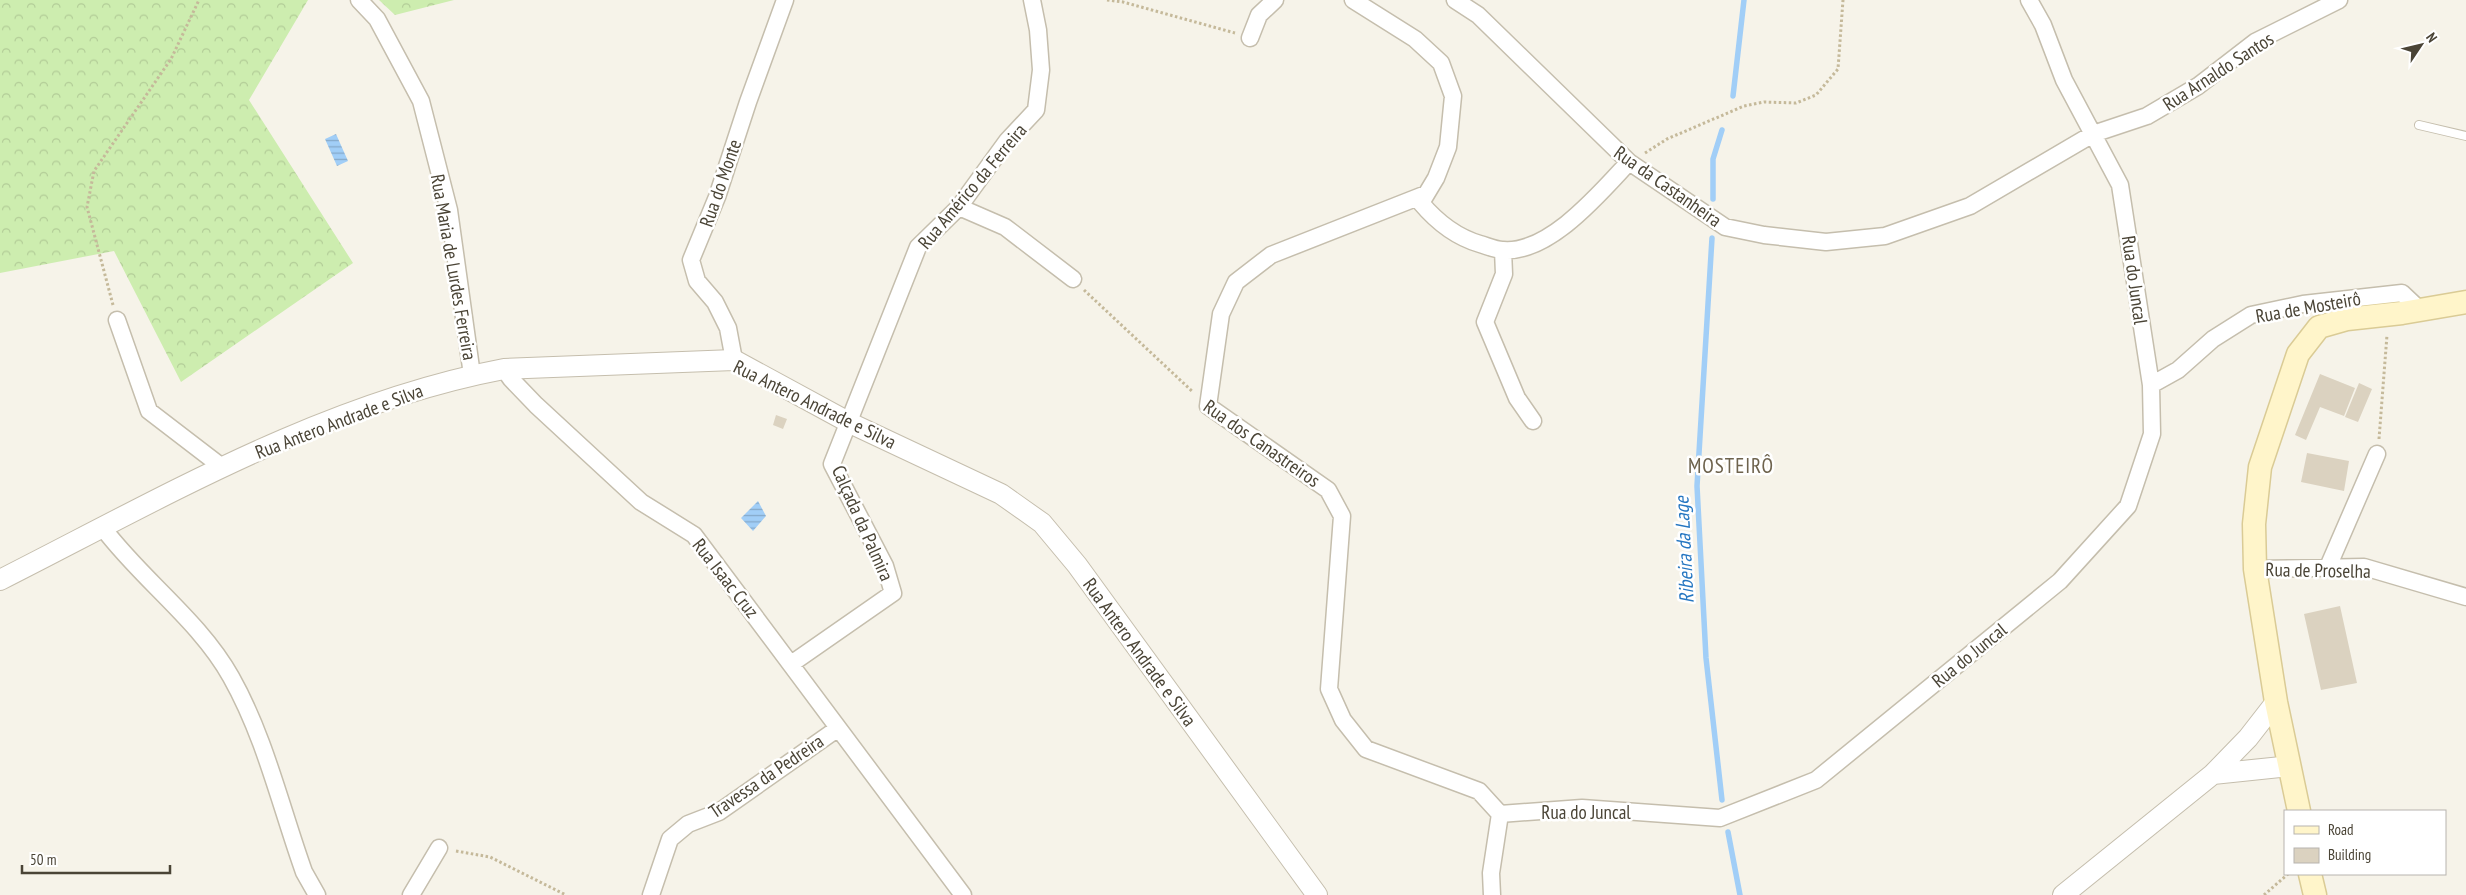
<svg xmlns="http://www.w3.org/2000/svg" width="2466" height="895" viewBox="0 0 2466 895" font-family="'PT Sans Narrow',sans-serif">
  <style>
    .forest { fill: url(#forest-crowns) }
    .water { fill: url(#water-rules) }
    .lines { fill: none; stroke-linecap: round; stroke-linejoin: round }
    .stream { stroke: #a1cef7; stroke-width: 5.5 }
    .building { fill: #dbd2c0 }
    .service-casing { stroke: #c5bead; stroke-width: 10 }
    .minor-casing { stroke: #c5bead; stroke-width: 19 }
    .tertiary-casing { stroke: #c5bead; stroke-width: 22 }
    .secondary-casing { stroke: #dacb95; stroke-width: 25 }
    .path { stroke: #c5b99a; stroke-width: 3; stroke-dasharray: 2.5 2.5; stroke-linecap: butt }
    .service { stroke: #fff; stroke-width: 8 }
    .minor { stroke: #fff; stroke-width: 16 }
    .tertiary { stroke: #fff; stroke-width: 20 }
    .secondary { stroke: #fff5ca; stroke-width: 22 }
    .labels { text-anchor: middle; stroke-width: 5; stroke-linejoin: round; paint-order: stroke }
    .street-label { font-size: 19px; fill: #4a4436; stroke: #fff }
    .water-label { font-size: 20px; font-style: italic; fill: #2576c1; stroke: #fff }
    .quarter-label { font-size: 21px; letter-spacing: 1px; fill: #6e634d; stroke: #fff }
  </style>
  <defs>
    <pattern id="forest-crowns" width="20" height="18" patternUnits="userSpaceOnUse" patternTransform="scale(1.25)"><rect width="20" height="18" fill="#cdedaf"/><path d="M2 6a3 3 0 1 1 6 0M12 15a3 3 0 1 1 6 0" fill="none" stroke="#b2cc97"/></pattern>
    <pattern id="water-rules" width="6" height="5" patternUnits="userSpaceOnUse" patternTransform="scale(1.25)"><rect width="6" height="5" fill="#a1cef7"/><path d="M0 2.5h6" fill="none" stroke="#85a9c9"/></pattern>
  </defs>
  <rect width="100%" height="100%" fill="#f6f3e9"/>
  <path class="forest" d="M 0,0 L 308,0 L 249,100 L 353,263 L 181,382 L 114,251 L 0,273 Z
    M 379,0 L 454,0 L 395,15 Z"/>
  <path class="water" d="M 336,134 L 348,161 L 337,166 L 325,139 Z
    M 758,501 L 766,516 L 753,531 L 741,518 Z"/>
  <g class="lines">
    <path class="stream" d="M 1733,96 L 1744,0
      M 1713,199 L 1713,159 L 1722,130
      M 1712,238 L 1697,486 L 1706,658 L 1722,800
      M 1728,832 L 1740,895"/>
  </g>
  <path class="building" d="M 2320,374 L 2355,388 L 2344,416 L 2320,407 L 2306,440 L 2295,435 Z
    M 2359,383 L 2372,389 L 2358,422 L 2345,417 Z
    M 776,415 L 787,419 L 783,429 L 773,425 Z
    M 2307,453 L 2349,461 L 2344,491 L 2301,482 Z
    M 2340,606 L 2357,683 L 2321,690 L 2304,614 Z"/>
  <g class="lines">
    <defs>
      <path id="service" d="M 2419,125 L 2466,136"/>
      <path id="minor" d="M 359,0 L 377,19 L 421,101 L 449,210 L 472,375
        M 1353,0 L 1415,39 L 1441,63 L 1453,96 L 1448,147 L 1436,178 L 1421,203 C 1437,222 1456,237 1480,244 C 1487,246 1496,250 1503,250 C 1549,254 1600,193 1629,162
        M 1455,0 L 1478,15 L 1629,162 L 1725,227 L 1764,235 L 1826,242 L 1885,236 L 1970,206 L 2093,134 L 2147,116 L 2198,86 L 2255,42 L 2339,0
        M 1250,38 L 1259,15 L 1275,0
        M 1426,194 L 1271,255 L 1236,282 L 1221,314 L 1208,406 L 1328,490 L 1342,516 L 1329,689 L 1343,720 L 1366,749 L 1479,791 L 1500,814
        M 959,207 L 1005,227 L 1073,279
        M 1503,250 L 1504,274 L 1485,322 L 1517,398 L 1533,421
        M 117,320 L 149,411 L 222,467
        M 734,360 L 728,328 L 715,302 L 697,281 L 691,260 L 717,197 L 748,102 L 785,0
        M 504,369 L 511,379 L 536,405 L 641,502 L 694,535 L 963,895
        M 2151,385 L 2178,370 L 2213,339 L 2251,315 L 2303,304 L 2402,293 L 2420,310
        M 103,528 C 142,580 199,620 231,677 C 265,737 281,808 304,872 L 317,895
        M 2328,567 L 2377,454
        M 2255,569 L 2364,567 L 2466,597
        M 791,664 L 893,593 L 885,566 L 832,464 L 918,247 L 959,207 L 1007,141 L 1036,110 L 1041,70 L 1038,30 L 1032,0
        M 1500,814 L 1582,808 L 1720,818 L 1816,780 L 2060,581 L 2128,506 L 2152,434 L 2151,385 L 2120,185 L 2064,80 L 2043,25 L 2029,0
        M 411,895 L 439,848
        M 651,895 L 670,839 L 688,824 L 719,812 L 837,729
        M 1492,895 L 1491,873 L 1500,814"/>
      <path id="tertiary" d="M 0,580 C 162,498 324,403 504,369 L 734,360 L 850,423 L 1001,494 L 1042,523 L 1077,565 L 1317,895
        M 2213,774 L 2290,766
        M 2063,895 L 2213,774 L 2248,738 L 2276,702"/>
      <path id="secondary" d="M 2299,811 L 2276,702 L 2255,569 L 2254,524 L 2260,467 L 2298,354 L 2319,327 L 2347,319 L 2402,313 L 2466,302
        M 2310,874 L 2315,895"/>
    </defs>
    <use href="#service" class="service-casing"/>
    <use href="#minor" class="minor-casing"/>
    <use href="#tertiary" class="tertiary-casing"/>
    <use href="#secondary" class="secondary-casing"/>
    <path class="path" d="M 1107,0 L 1123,2 L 1235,33
      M 1645,153 L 1667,139 L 1744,106 L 1764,102 L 1796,103 L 1816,95 L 1838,69 L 1843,0
      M 1084,290 L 1193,392
      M 113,305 L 87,207 L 94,171 L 171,59 L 199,0
      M 2379,439 L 2387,335
      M 456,851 L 490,857 L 566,895
      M 2264,895 L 2288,874"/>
    <use href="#service" class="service"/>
    <use href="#minor" class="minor"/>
    <use href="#tertiary" class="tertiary"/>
    <use href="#secondary" class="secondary"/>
  </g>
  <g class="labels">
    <g class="street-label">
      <text transform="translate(2218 71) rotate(-33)" y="7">Rua Arnaldo Santos</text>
      <text transform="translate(720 183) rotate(-71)" y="7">Rua do Monte</text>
      <text transform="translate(972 186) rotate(-50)" y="7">Rua Américo da Ferreira</text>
      <text transform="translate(1668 186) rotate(35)" y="7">Rua da Castanheira</text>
      <text transform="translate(454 267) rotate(80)" y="7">Rua Maria de Lurdes Ferreira</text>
      <text transform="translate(2135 280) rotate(82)" y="7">Rua do Juncal</text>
      <text transform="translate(2308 307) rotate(-10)" y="7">Rua de Mosteirô</text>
      <text transform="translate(815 404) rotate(26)" y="7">Rua Antero Andrade e Silva</text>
      <text transform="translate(339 421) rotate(-21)" y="7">Rua Antero Andrade e Silva</text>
      <text transform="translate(1262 443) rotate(35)" y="7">Rua dos Canastreiros</text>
      <text transform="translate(863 523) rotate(66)" y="7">Calçada da Palmira</text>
      <text transform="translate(2318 570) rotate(1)" y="7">Rua de Proselha</text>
      <text transform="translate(726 578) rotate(52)" y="7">Rua Isaac Cruz</text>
      <text transform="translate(1140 652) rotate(54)" y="7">Rua Antero Andrade e Silva</text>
      <text transform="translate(1969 655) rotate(-39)" y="7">Rua do Juncal</text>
      <text transform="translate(766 776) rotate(-34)" y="7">Travessa da Pedreira</text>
      <text x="1586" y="819">Rua do Juncal</text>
    </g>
    <g class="water-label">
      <text transform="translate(1684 550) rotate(-93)" y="7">Ribeira da Lage</text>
    </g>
    <g class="quarter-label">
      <text x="1731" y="473">MOSTEIRÔ</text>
    </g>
  </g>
  <rect x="2284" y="810" width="162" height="65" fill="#ffffff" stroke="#b7b4af"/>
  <rect x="2294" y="826" width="25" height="8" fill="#fff5ca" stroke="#b7b4af"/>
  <text x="2328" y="835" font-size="15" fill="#4a4436">Road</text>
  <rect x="2294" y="848" width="25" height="15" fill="#dbd2c0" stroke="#b7b4af"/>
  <text x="2328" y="860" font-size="15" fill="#4a4436">Building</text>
  <g transform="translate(2421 45) rotate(55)" stroke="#ffffff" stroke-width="4" paint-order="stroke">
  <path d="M0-4L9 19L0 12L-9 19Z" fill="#4a4436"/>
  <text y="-8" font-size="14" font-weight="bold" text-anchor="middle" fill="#4a4436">N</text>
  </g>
  <path d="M22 865v8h148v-8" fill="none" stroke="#4a4436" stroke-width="2.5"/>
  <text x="30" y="865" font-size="15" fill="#4a4436" stroke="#ffffff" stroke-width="4" paint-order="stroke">50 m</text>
</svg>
